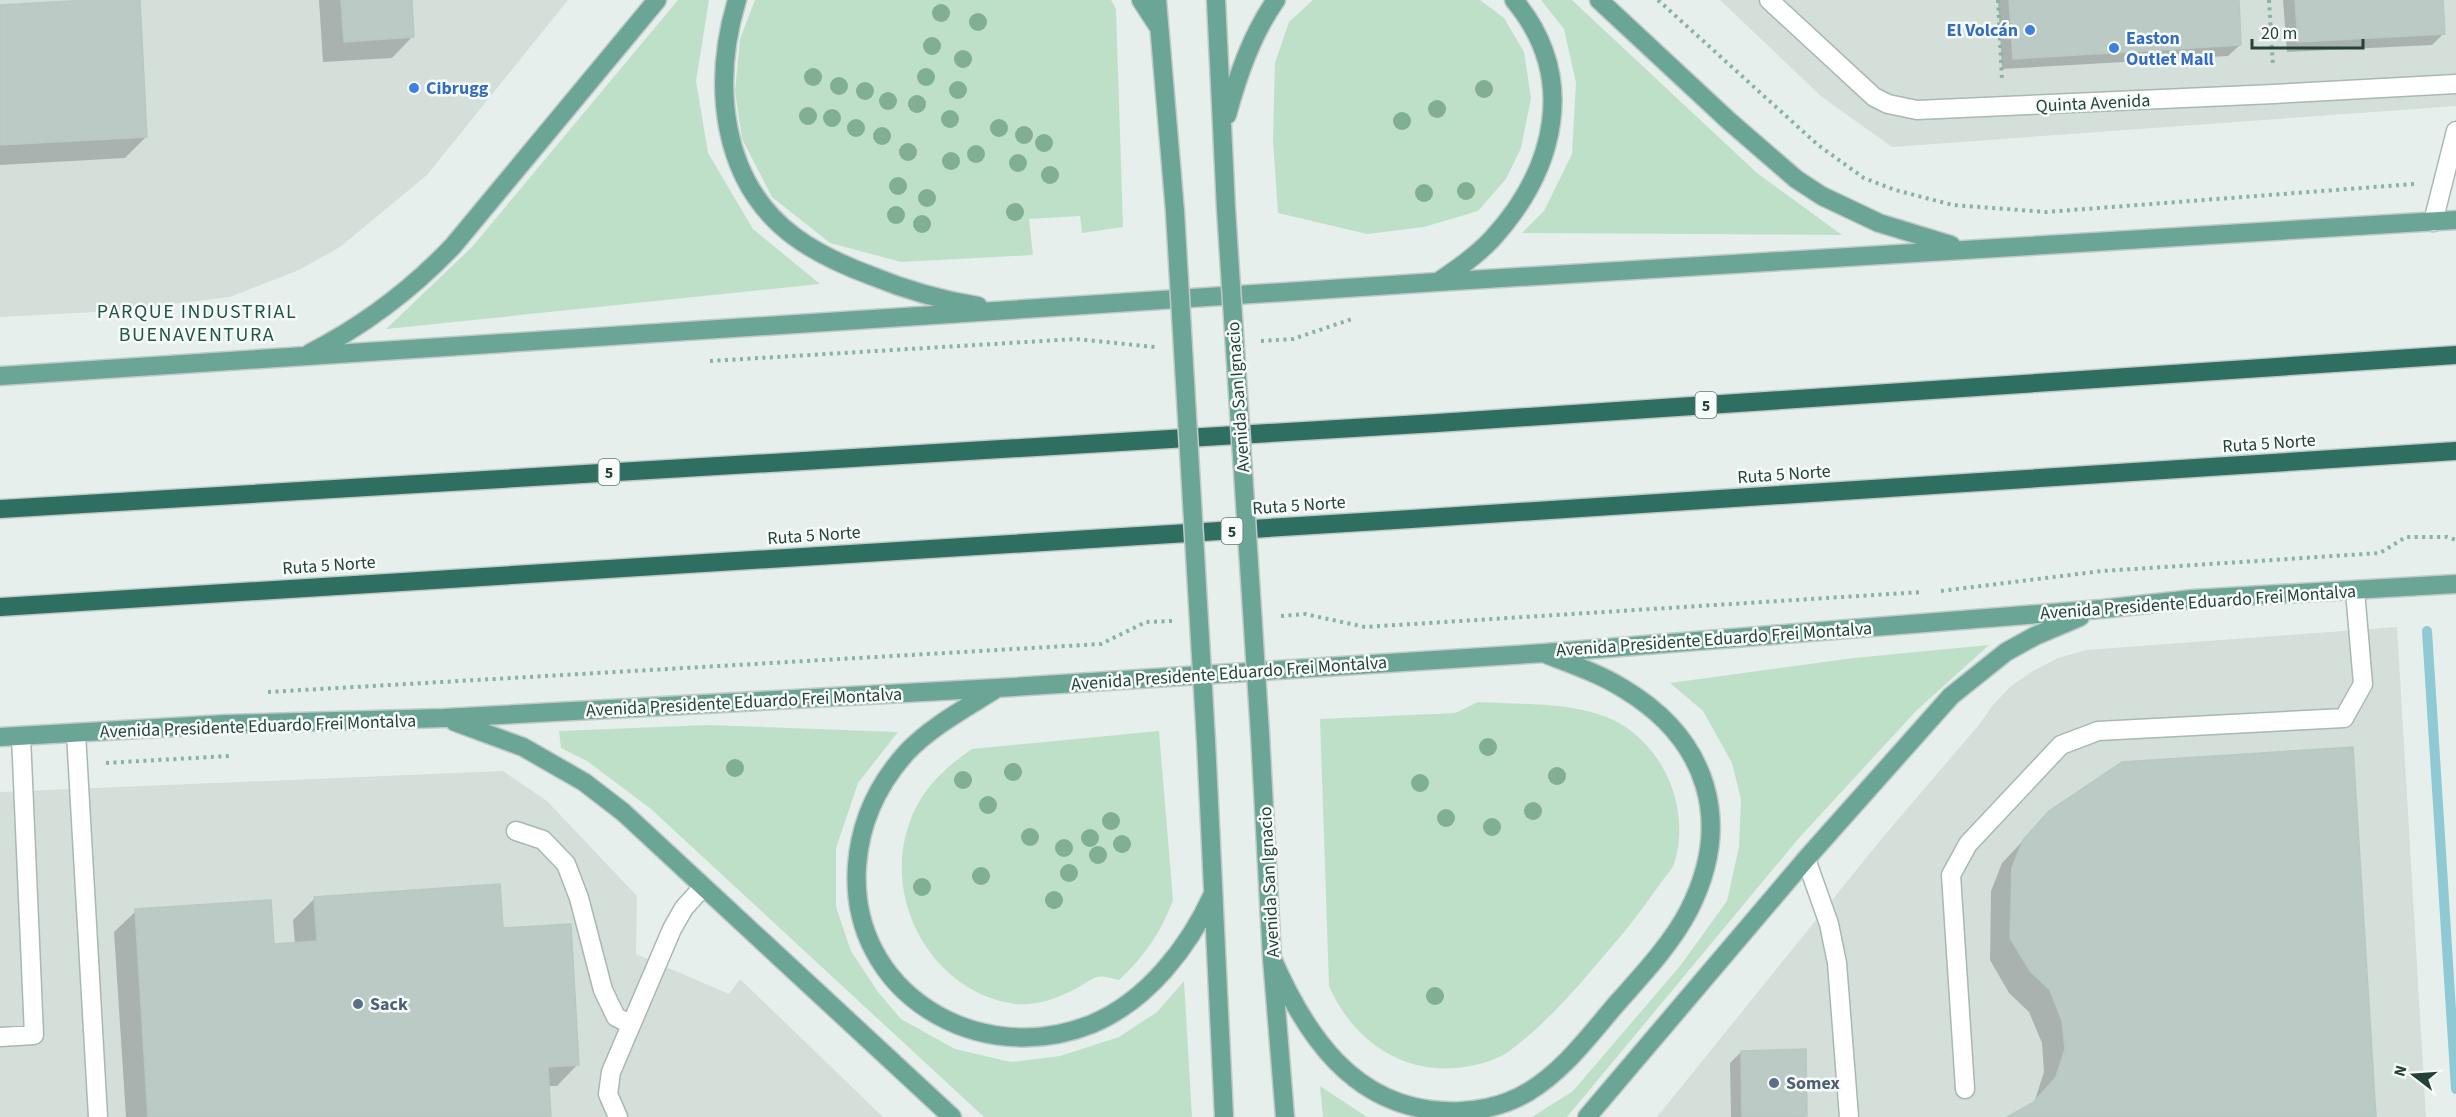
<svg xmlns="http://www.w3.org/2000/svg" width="2456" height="1117" viewBox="0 0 2456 1117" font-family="'Source Sans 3',sans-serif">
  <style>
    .built { fill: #d4dfda }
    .green { fill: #bfe0c8 }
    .shadow { fill: #0003 }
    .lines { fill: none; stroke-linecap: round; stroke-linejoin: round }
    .stream { stroke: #8ec9d4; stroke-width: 10 }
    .building { fill: #bbcac4; stroke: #b8c9c2; stroke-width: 1.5 }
    .minor-casing { stroke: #a8b8b2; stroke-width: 21 }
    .major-casing { stroke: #c2cac8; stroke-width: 21 }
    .highway-casing { stroke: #c2cac8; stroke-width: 21 }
    .path { stroke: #86b3a5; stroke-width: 4; stroke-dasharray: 3 4.5; stroke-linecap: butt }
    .minor { stroke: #fff; stroke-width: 18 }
    .major { stroke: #6aa596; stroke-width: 18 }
    .highway { stroke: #2f6f62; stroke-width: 18 }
    .major-bridge-casing { stroke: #c2cac8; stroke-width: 21; stroke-linecap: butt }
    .major-bridge { stroke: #6aa596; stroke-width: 18 }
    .tree { fill: #80af93 }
    .shop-dot { fill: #3f7fe0; stroke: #f7fbf9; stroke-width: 2 }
    .service-dot { fill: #5c6f8a; stroke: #f7fbf9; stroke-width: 2 }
    .labels { text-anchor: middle; stroke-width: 5; stroke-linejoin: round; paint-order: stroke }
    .shield { fill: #f7fbf9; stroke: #637a73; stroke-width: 1.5 }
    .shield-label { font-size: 16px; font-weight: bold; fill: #24423a }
    .shop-label { font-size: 18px; font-weight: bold; fill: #366cbe; stroke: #f7fbf9; text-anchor: start }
    .street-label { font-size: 18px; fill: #24423a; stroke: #f7fbf9 }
    .service-label { font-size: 18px; font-weight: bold; fill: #4e5e75; stroke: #f7fbf9; text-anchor: start }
    .neighbourhood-label { font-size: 20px; letter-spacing: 1.5px; fill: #1f5548; stroke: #f7fbf9 }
  </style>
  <rect width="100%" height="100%" fill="#e6efeb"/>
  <path class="built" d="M 0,0 L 568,0 L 427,175 L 340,247 L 299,270 L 230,297 L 114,311 L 0,317 Z
    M 1720,0 L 2456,0 L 2456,106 L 1892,147 L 1822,97 Z
    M 2397,627 L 2426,1117 L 1657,1117 L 1883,837 L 1978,726 L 1993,705 L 2011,686 L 2033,671 L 2058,658 L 2086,650 Z
    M 503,771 L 547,801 L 637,896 L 636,954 L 729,994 L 740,979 L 883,1117 L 0,1117 L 0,792 Z"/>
  <path class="green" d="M 678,0 L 709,0 L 696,81 L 708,153 L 753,229 L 820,284 L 386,329 L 472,247 Z
    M 755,0 L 1111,0 L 1116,9 L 1123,227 L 1082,233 L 1080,216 L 1029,219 L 1033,255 L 901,262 L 830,243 L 772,197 L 742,139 L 735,91 L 740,39 Z
    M 1313,0 L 1480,0 L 1504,18 L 1524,52 L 1531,98 L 1521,148 L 1506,179 L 1478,211 L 1424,227 L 1367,234 L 1278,213 L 1273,140 L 1275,63 L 1289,22 Z
    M 1541,0 L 1572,0 L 1757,173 L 1842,235 L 1522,233 L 1544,211 L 1572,154 L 1576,83 L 1564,29 Z
    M 1989,645 L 1917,710 L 1799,838 L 1567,1117 L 1532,1117 L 1573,1091 L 1680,966 L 1727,901 L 1739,847 L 1741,799 L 1732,763 L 1703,711 L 1670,683 L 1854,658 Z
    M 1478,702 C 1523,705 1585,701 1624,726 C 1668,755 1689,811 1675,861 C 1673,869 1665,877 1660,884 C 1645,905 1630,926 1613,945 C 1582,982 1548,1023 1508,1052 C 1493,1062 1474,1066 1456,1068 C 1398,1073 1351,1037 1329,986 L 1320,719 L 1455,713 Z
    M 708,725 L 898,732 L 858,783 L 836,848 L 836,907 L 851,951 L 878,992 L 901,1019 L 955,1049 L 1011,1062 L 1060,1056 L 1119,1037 L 1157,1012 L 1184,981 L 1192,1117 L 984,1117 L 651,809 L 587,761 L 561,748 L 559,731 Z
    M 1159,731 L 1173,900 C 1161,932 1145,956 1119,980 C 1113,979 1103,975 1097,977 C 1090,979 1083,985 1077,988 C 1059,998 1037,1006 1016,1004 C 933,993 882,901 909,824 C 920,791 944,768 972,749 Z
    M 1320,1086 L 1367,1117 L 1323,1117 Z"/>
  <path class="shadow" d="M 117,0 L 139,0 L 146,137 L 125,158 L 0,165 L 0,6 Z
    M 319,0 L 411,0 L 413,36 L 392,58 L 323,62 Z
    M 1998,0 L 2238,0 L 2240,45 L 2228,56 L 2002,69 Z
    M 2283,0 L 2442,0 L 2443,34 L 2432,45 L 2287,52 Z
    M 2050,812 L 2375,1117 L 2011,1117 L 2030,1106 L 2035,1100 L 2044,1072 L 2042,1043 L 2029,1012 L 2009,993 L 1990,960 L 1991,891 L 2002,863 Z
    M 315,898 L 502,929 L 578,1064 L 557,1086 L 548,1086 L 550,1117 L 126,1117 L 114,932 L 136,911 L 273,945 L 295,944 L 293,920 Z
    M 1741,1052 L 1805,1115 L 1804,1117 L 1731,1117 L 1730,1063 Z"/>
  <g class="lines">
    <path class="stream" d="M 2427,631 L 2456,1089"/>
  </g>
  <path class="building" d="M 89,0 L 140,0 L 147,137 L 0,145 L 0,5 Z
    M 341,0 L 412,0 L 414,37 L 344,42 Z
    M 2009,0 L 2239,0 L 2241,45 L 2013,59 Z
    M 2295,0 L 2443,0 L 2445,34 L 2298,42 Z
    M 2353,747 L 2376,1117 L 2007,1117 L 2034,1102 L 2056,1077 L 2065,1049 L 2062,1021 L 2050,990 L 2030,971 L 2010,938 L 2012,868 L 2023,840 L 2049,811 L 2122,762 Z
    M 500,884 L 503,928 L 571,924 L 579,1065 L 548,1067 L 551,1117 L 148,1117 L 135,909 L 271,900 L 274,944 L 317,941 L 314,897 Z
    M 1806,1049 L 1807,1116 L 1742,1117 L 1741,1051 Z"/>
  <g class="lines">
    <defs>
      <path id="minor" d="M 1769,0 L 1874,97 L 1888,104 L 1917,110 L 2274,94 L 2456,84
        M 2433,222 L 2456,131
        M 76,733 L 98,1117
        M 516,831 L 543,840 L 566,864 L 579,898 L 603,990 L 616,1017 L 630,1024
        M 1806,859 L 1829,924 L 1837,963 L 1849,1117
        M 0,1037 L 34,1035 L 21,736
        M 1965,1089 L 1951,875 L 1968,844 L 2061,745 L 2098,731 L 2344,718 L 2363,684 L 2355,591
        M 618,1117 L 608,1094 L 611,1072 L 672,929 L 684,908 L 703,887"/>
      <path id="major" d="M 737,0 C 712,83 720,182 795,237 C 818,254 845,266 872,276 C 906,290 941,300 978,306
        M 1141,0 L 1158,26
        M 1157,0 L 1175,212
        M 1216,0 L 1226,209
        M 1599,0 L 1729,121 L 1796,179 L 1822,196 L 1879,223 L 1951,245
        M 1227,115 C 1238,75 1252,34 1276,0
        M 1438,282 C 1457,269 1476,256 1492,239 C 1555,170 1579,78 1514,0
        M 310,353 C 365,325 411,290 453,246 L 657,0
        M 0,376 L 1437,282 L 2456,220
        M 996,689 C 966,708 932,726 907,752 C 878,784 860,822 857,866 C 848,993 979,1070 1092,1024 C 1147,1001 1189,947 1213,894
        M 455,722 L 523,747 L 584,782 L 623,812 L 952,1117
        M 1260,734 L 1272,958 L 1285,1117
        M 0,737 L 226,724 L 444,718 L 997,688 L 1544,653 L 2102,609 L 2193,599 L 2456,584
        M 1206,741 L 1224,1117
        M 1272,958 C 1305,1034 1353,1107 1444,1111 C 1472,1113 1503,1107 1528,1092 C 1565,1070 1591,1033 1619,1001 C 1644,973 1672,943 1689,910 C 1734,821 1707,739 1624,689 C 1600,674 1574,665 1548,655
        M 1587,1117 L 1806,859 L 1951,696 L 2006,652 L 2035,636 L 2080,617"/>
      <path id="highway" d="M 0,509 L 1437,423 L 2456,355
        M 0,607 L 1411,519 L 2456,451"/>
    </defs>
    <use href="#minor" class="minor-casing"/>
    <use href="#major" class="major-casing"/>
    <use href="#highway" class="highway-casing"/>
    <path class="path" d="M 1658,0 L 1818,145 L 1864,178 L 1895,190 L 1953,205 L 2046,212 L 2414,184
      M 1998,0 L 2002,80
      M 2269,0 L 2273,67
      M 1261,341 L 1293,339 L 1355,318
      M 710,361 L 1076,339 L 1155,347
      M 1941,591 L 2102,571 L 2380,553 L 2406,537 L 2447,537 L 2456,540
      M 1281,616 L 1305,614 L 1365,627 L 1922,592
      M 268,692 L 1101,644 L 1146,622 L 1172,621
      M 106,763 L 229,756"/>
    <use href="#minor" class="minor"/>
    <use href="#major" class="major"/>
    <use href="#highway" class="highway"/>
    <defs>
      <path id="major-bridge" d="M 1226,209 L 1260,734
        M 1175,212 L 1206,741"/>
    </defs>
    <use href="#major-bridge" class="major-bridge-casing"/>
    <use href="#major-bridge" class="major-bridge"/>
  </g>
  <g class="tree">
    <circle cx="941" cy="13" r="9"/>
    <circle cx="978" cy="22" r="9"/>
    <circle cx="932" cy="46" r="9"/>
    <circle cx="963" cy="59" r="9"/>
    <circle cx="813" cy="77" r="9"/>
    <circle cx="926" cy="77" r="9"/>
    <circle cx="839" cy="86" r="9"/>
    <circle cx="1484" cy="89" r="9"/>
    <circle cx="958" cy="90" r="9"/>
    <circle cx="865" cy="91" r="9"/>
    <circle cx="888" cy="101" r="9"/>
    <circle cx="917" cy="104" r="9"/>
    <circle cx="1437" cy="109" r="9"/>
    <circle cx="808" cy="116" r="9"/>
    <circle cx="832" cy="118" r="9"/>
    <circle cx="950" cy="119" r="9"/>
    <circle cx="1402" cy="121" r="9"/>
    <circle cx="856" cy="128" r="9"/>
    <circle cx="999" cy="128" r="9"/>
    <circle cx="1024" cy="135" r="9"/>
    <circle cx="882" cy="136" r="9"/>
    <circle cx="1044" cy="143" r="9"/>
    <circle cx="908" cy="152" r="9"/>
    <circle cx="976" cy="154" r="9"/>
    <circle cx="951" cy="161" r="9"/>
    <circle cx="1018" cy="163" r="9"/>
    <circle cx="1050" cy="175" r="9"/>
    <circle cx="898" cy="186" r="9"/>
    <circle cx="1466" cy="191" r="9"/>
    <circle cx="1424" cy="193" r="9"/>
    <circle cx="927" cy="198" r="9"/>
    <circle cx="1015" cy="212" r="9"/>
    <circle cx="896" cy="215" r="9"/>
    <circle cx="922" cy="224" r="9"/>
    <circle cx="1488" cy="747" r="9"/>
    <circle cx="735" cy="768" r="9"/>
    <circle cx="1013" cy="772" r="9"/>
    <circle cx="1557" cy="776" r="9"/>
    <circle cx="963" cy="780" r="9"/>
    <circle cx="1420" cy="783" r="9"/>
    <circle cx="988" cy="805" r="9"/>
    <circle cx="1533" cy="811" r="9"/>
    <circle cx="1446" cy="818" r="9"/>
    <circle cx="1111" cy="821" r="9"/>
    <circle cx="1492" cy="827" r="9"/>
    <circle cx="1030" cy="837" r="9"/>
    <circle cx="1090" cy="838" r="9"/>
    <circle cx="1122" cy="844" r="9"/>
    <circle cx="1064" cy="848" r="9"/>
    <circle cx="1098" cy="855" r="9"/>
    <circle cx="1069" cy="873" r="9"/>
    <circle cx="981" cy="876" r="9"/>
    <circle cx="922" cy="887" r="9"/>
    <circle cx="1054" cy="900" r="9"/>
    <circle cx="1435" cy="996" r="9"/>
  </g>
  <g class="shop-dot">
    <circle cx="2030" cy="30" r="6"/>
    <circle cx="2114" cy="48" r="6"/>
    <circle cx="414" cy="88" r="6"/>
  </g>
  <g class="service-dot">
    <circle cx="358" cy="1004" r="6"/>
    <circle cx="1774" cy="1083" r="6"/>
  </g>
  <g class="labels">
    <g class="shield">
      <rect x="1695.5" y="392" width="21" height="26" rx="4.5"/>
      <rect x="598.5" y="459" width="21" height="26" rx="4.5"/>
      <rect x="1221.5" y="518" width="21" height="26" rx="4.5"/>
    </g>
    <g class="shield-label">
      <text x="1706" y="411">5</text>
      <text x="609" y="478">5</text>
      <text x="1232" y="537">5</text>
    </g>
    <g class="shop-label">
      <text x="2018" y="36" text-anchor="end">El Volcán</text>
      <text x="2126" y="44">Easton<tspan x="2126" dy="21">Outlet Mall</tspan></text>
      <text x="426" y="94">Cibrugg</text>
    </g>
    <g class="street-label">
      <text transform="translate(2093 103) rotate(-3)" y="6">Quinta Avenida</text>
      <text transform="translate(1238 397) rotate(-94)" y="6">Avenida San Ignacio</text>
      <text transform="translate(2269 443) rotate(-4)" y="6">Ruta 5 Norte</text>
      <text transform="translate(1784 474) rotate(-4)" y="6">Ruta 5 Norte</text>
      <text transform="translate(1299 505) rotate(-4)" y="6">Ruta 5 Norte</text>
      <text transform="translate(814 535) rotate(-4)" y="6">Ruta 5 Norte</text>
      <text transform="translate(329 565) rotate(-4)" y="6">Ruta 5 Norte</text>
      <text transform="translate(2198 602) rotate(-4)" y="6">Avenida Presidente Eduardo Frei Montalva</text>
      <text transform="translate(1714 639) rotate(-4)" y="6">Avenida Presidente Eduardo Frei Montalva</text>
      <text transform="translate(1229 673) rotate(-4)" y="6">Avenida Presidente Eduardo Frei Montalva</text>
      <text transform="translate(744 702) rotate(-3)" y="6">Avenida Presidente Eduardo Frei Montalva</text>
      <text transform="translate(258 726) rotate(-2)" y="6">Avenida Presidente Eduardo Frei Montalva</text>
      <text transform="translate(1269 882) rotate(-93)" y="6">Avenida San Ignacio</text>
    </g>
    <g class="service-label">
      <text x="370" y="1010">Sack</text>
      <text x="1786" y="1089">Somex</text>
    </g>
    <g class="neighbourhood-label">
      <text x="197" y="318">PARQUE INDUSTRIAL<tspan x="197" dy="23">BUENAVENTURA</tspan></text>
    </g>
  </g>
  <g transform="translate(2414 1075) rotate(287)" stroke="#f7fbf9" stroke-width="4.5" paint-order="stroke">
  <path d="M0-4.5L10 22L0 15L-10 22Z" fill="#24423a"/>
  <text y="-9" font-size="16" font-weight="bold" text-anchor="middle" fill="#24423a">N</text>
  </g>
  <path d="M2252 39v9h111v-9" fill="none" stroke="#24423a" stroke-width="3"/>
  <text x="2261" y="39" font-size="18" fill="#24423a" stroke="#f7fbf9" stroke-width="4.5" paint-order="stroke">20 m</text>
</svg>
